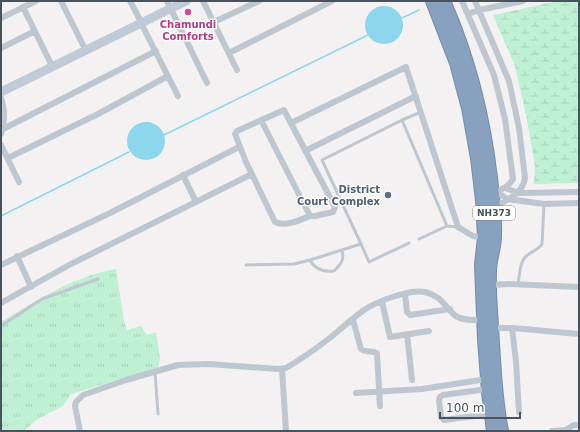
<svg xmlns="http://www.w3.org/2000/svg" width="580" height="432" viewBox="0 0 580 432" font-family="'DejaVu Sans',sans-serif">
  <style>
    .grass { fill: url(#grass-tufts) }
    .wetland { fill: url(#wetland-marsh) }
    .water { fill: #8dd6ed }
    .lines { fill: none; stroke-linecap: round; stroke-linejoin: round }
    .stream { stroke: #8dd6ed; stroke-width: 1.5 }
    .highway-casing { stroke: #748cab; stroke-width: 14 }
    .lane { stroke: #bec7cf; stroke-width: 3 }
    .street { stroke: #bec7cf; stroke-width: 6 }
    .secondary { stroke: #c1cbd7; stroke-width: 9 }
    .highway { stroke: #88a1bf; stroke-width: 12 }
    .hotel-dot { fill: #d1479c; stroke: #fff; stroke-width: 1.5 }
    .service-dot { fill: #5c6f8a; stroke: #fff; stroke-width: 1.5 }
    .labels { text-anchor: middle; stroke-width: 3; stroke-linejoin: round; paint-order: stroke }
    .shield { fill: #fff; stroke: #7f878e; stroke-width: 1 }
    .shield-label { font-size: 9px; font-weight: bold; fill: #48535e }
    .hotel-label { font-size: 10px; font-weight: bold; fill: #b23c85; stroke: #fff }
    .service-label { font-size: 10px; font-weight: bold; fill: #4e5e75; stroke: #fff; text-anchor: end }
  </style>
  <defs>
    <pattern id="grass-tufts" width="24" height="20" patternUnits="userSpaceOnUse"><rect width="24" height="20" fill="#c0f0d4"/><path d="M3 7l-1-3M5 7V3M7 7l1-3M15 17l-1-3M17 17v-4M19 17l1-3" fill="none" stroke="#a6d0b8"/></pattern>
    <pattern id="wetland-marsh" width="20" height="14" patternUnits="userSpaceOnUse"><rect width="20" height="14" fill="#c0f0d4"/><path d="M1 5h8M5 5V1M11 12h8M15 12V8" fill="none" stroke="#a6d0b8"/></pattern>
  </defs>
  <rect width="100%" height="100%" fill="#f3f1f1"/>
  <path class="grass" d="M 116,269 L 124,321 L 127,330 L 141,326 L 147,335 L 156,332 L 160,358 L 158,368 L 71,394 L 63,406 L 36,420 L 24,431 L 1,431 L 1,322 C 37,300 74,276 116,269 Z"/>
  <path class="wetland" d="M 557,1 L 579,1 L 579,183 L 534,184 L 535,166 L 526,115 L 515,66 L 493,15 Z"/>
  <path class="water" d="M365 25a19 19 0 1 1 38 0a19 19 0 1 1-38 0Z
    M127 141a19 19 0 1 1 38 0a19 19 0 1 1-38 0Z"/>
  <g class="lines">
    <path class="stream" d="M 402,18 L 419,10
      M 164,135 L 368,35
      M 1,216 L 129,152"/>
    <defs>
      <path id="highway" d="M 432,1 L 456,63 L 468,108 L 477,158 L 482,200 L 484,237 L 481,265 L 484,339 L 488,392 L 493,431
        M 444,1 C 469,57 484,118 491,178 C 493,197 496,217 495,236 C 495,248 490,259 490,271 C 489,295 492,320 493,344 C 495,373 496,402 502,431"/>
    </defs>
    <use href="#highway" class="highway-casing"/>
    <path class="lane" d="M 402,120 L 447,226
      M 419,239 L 447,226 L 458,227
      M 361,244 L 322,160 L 402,120 L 421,112
      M 310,260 C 315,270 324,272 334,271 C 340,265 345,260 342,251
      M 246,265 L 294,264 L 310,260 L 361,244 L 369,262 L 409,243
      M 518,284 C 520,274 519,260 529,254 C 533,251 539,249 542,244 L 544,204
      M 1,326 L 42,299 L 98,279
      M 155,372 L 158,414"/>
    <path class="street" d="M 61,1 L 83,45
      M 130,1 L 139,18
      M 167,1 L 207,83
      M 203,1 L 237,70
      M 462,1 L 494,75 L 505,119 L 513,179 C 508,188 500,190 491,194
      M 475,1 L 509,81 L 519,128 L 525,178 C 522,195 508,199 494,207
      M 23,7 L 52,66
      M 468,14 L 479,10 L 523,1
      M 1,18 L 36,1
      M 214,22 L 259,1
      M 141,23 L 178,96
      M 1,48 L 35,31
      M 229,53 L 332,1
      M 1,98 C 5,109 5,123 1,134
      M 261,120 L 310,216 L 315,216 L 333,212 L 335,207 L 284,110 L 237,131 L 235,134 L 246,162 L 275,222 C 285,227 300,220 310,216
      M 291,123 L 406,67 L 458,227 L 473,236 L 486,237
      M 3,129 L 156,51
      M 1,145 L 19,182
      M 305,151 L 416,96
      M 8,158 L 98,114 L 168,76
      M 183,175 L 196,202
      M 505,188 L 519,193 L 579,192
      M 497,192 L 507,199 L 544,204 L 579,203
      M 17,256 L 31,287
      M 1,265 L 110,213 L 239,147
      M 490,285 L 509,284 L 579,287
      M 405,294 L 407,312 L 410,315 L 450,309
      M 382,302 L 390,337 L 429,331
      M 1,303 L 71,264 L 252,174
      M 353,320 L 361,349 C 366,353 372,350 377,353 L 380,406
      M 492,328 L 512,328 L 579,334
      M 512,328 L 516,362 L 519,412
      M 407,334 L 412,380
      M 282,369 L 286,431
      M 488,389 L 443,395 L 440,397 L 439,400 L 441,417 L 444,420 L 490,414
      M 356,393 L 422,389 L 487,379
      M 80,431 L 75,406 L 76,402 L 83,395 L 126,380 L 178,365 L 208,364 L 278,369 L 286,368 C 301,359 317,348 331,337 C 342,328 353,318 364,310 C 378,301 409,289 425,292 C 442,296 444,307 456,316 C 463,321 474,320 483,320
      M 552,431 L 565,430 L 574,425 L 579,425"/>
    <path class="secondary" d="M 1,92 L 186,1"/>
    <use href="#highway" class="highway"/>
  </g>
  <circle class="hotel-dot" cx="188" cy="12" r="4"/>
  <circle class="service-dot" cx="388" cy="195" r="4"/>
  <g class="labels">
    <rect class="shield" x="473" y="206" width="42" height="14" rx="3"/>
    <g class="shield-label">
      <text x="494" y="216">NH373</text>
    </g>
    <g class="hotel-label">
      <text x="188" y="28">Chamundi<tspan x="188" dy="12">Comforts</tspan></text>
    </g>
    <g class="service-label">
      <text x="380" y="193">District<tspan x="380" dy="12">Court Complex</tspan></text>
    </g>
  </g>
  <rect width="580" height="432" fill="none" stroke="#48535e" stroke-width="4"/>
  <path d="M440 412v6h80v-6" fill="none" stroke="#48535e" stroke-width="2"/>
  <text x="446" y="412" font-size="12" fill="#48535e" stroke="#ffffff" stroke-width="3" paint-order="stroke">100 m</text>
</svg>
